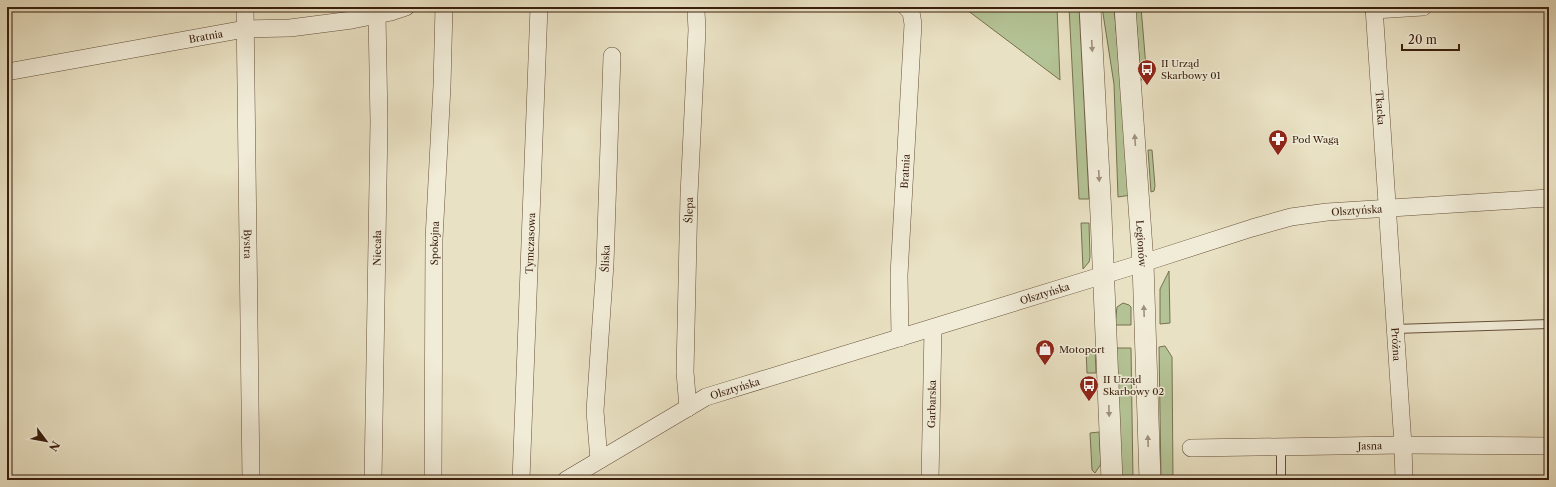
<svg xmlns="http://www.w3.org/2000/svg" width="1556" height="487" viewBox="0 0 1556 487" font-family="'Libre Caslon Text',serif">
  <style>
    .green { fill: #b4c395; stroke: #777151 }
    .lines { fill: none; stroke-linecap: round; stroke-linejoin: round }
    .service-casing { stroke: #66503a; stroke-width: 10 }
    .minor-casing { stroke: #66503a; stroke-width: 18 }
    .tertiary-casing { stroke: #66503a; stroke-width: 22 }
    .service { stroke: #f1ecd8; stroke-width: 8 }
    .minor { stroke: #f1ecd8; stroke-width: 17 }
    .tertiary { stroke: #f1ecd8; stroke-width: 21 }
    .oneway { fill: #9f907d }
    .labels { text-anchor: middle; stroke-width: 3; stroke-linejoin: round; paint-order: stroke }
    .street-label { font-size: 10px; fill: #3a1f0d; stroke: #f1ecd8 }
    .poi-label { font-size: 10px; fill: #3a1f0d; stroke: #f1ecd8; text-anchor: start }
  </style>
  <rect width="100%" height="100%" fill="#e9e1c3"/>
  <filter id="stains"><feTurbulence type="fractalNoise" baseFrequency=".005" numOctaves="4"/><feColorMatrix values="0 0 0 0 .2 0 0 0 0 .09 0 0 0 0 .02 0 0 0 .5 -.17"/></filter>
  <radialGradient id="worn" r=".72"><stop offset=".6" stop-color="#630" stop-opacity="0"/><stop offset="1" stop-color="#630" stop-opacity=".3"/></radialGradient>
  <path class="green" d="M 7,7 L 11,43 L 7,44 Z
    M 963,7 L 1057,7 L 1060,80 Z
    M 1069,7 L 1079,7 L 1089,199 L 1079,199 Z
    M 1102,7 L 1114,7 L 1131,195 L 1118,197 L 1114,84 Z
    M 1135,7 L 1141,7 L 1147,79 L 1141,80 Z
    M 1148,150 L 1152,150 L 1155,186 L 1154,191 L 1151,192 Z
    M 1081,223 L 1089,223 L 1090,257 L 1089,262 L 1083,269 Z
    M 1169,271 L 1170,323 L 1160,324 L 1160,289 Z
    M 1123,303 L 1129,305 L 1131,307 L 1131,325 L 1115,325 L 1117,307 Z
    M 1165,346 L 1172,357 L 1173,480 L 1161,480 L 1159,347 Z
    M 1115,348 L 1131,348 L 1133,480 L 1122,480 Z
    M 1095,349 L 1096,373 L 1087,373 L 1086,350 Z
    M 1099,432 L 1101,464 L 1095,473 L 1092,470 L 1090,433 Z"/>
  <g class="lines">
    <defs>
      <path id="service" d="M 1395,329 L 1549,324
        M 1281,446 L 1281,480"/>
      <g id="minor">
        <path id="s1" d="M 245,7 L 251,480"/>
        <path id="s2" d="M 1374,7 L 1403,445 L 1404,480"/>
        <path d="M 1374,10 L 1423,7"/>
        <path id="s3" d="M 7,72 L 245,29 L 290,28 L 352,20 L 391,12 L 406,7"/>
        <path id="s4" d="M 900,338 L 899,275 L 913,24 L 911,12 L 906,7"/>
        <path id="s5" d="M 688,408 L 685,372 L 689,195 L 697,30 L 696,11"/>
        <path id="s6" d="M 1191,448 L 1403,445 L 1549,446"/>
        <path id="s7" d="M 599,460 L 595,411 L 605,264 L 612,56"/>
        <path id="s8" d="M 373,480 L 379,122 L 377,15"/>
        <path id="s9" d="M 433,480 L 434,239 L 442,86 L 444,7"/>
        <path id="s10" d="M 521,480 L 539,7"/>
        <path id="s11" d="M 566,480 L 706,397 L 1143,263 L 1252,228 L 1291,217 L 1327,212 L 1549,198"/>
        <path id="s12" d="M 930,480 L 933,328"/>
      </g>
      <g id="tertiary">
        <path d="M 1090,7 L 1101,215 L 1112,480"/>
        <path id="s13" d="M 1125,7 L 1143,263 L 1150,480"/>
      </g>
    </defs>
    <use href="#service" class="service-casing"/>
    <use href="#minor" class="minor-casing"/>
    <use href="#tertiary" class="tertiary-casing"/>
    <use href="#service" class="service"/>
    <use href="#minor" class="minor"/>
    <use href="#tertiary" class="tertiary"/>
  </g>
  <defs><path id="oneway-solid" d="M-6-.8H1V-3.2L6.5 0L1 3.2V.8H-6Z"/></defs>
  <g class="oneway">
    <use href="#oneway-solid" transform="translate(1092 46) rotate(87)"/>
    <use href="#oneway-solid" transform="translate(1135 140) rotate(-94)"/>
    <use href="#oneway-solid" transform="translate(1099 176) rotate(87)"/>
    <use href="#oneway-solid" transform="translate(1144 311) rotate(-92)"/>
    <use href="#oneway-solid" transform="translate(1109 411) rotate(88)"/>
    <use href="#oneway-solid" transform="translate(1148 441) rotate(-92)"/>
  </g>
  <defs>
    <symbol id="bus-pin" viewBox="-11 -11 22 30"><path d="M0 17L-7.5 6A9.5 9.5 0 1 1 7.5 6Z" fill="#8f2418" stroke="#f1ecd8"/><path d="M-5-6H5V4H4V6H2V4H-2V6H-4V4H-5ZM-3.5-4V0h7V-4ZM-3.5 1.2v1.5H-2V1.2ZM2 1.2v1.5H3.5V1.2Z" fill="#fff"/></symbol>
    <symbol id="pharmacy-pin" viewBox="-11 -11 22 30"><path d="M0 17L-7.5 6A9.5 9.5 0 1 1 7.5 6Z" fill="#8f2418" stroke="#f1ecd8"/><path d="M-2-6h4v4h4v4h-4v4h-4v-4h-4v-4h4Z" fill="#fff"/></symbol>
    <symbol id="shop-pin" viewBox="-11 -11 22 30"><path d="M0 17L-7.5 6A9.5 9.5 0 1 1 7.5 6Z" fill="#8f2418" stroke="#f1ecd8"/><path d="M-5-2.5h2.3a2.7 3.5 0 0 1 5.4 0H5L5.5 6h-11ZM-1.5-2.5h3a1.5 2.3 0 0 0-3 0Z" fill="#fff"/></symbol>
  </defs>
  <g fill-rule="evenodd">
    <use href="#bus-pin" x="1136" y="58" width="22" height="30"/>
    <use href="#pharmacy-pin" x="1267" y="128" width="22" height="30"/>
    <use href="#shop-pin" x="1034" y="338" width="22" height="30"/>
    <use href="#bus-pin" x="1078" y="374" width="22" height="30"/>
  </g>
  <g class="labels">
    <g class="street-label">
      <text dy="4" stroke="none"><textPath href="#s3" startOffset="202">Bratnia</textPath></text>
      <text dy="4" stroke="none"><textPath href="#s2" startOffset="101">Tkacka</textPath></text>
      <text dy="4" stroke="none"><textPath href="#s4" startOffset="167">Bratnia</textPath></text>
      <text dy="4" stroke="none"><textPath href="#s5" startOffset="198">Ślepa</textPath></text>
      <text dy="4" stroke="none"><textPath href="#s11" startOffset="841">Olsztyńska</textPath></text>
      <text dy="4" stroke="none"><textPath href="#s9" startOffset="237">Spokojna</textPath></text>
      <text dy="4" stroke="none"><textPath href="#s10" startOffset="237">Tymczasowa</textPath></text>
      <text dy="4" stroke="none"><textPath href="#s13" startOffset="237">Legionów</textPath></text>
      <text dy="4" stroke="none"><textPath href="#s1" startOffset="237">Bystra</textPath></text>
      <text dy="4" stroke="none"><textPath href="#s8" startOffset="232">Niecała</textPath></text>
      <text dy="4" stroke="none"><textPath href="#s7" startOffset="202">Śliska</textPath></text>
      <text dy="4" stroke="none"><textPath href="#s11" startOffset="517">Olsztyńska</textPath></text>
      <text dy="4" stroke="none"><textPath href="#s2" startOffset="338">Próżna</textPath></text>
      <text dy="4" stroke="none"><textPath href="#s11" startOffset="193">Olsztyńska</textPath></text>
      <text dy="4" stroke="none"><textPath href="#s12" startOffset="76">Garbarska</textPath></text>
      <text dy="4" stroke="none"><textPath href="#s6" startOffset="179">Jasna</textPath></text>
    </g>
    <g class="poi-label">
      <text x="1161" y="67">II Urząd<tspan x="1161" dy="12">Skarbowy 01</tspan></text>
      <text x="1292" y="143">Pod Wagą</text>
      <text x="1059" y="353">Motoport</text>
      <text x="1103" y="383">II Urząd<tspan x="1103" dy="12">Skarbowy 02</tspan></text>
    </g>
  </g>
  <rect width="1556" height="487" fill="none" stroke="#e9e1c3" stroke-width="24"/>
  <rect x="8" y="8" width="1540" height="471" fill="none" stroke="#3a1f0d" stroke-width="2"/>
  <rect x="12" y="12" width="1532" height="463" fill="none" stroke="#3a1f0d"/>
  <g transform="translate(46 441) rotate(122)" stroke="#f1ecd8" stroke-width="3" paint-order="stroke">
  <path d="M0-3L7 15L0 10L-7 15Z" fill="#3a1f0d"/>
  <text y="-6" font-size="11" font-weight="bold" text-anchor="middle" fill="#3a1f0d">N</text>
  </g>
  <path d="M1402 44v6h57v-6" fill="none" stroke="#3a1f0d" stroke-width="2"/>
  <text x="1408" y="44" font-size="12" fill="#3a1f0d" stroke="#f1ecd8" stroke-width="3" paint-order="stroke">20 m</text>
  <rect width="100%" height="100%" filter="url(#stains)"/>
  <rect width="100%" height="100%" fill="url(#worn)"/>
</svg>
